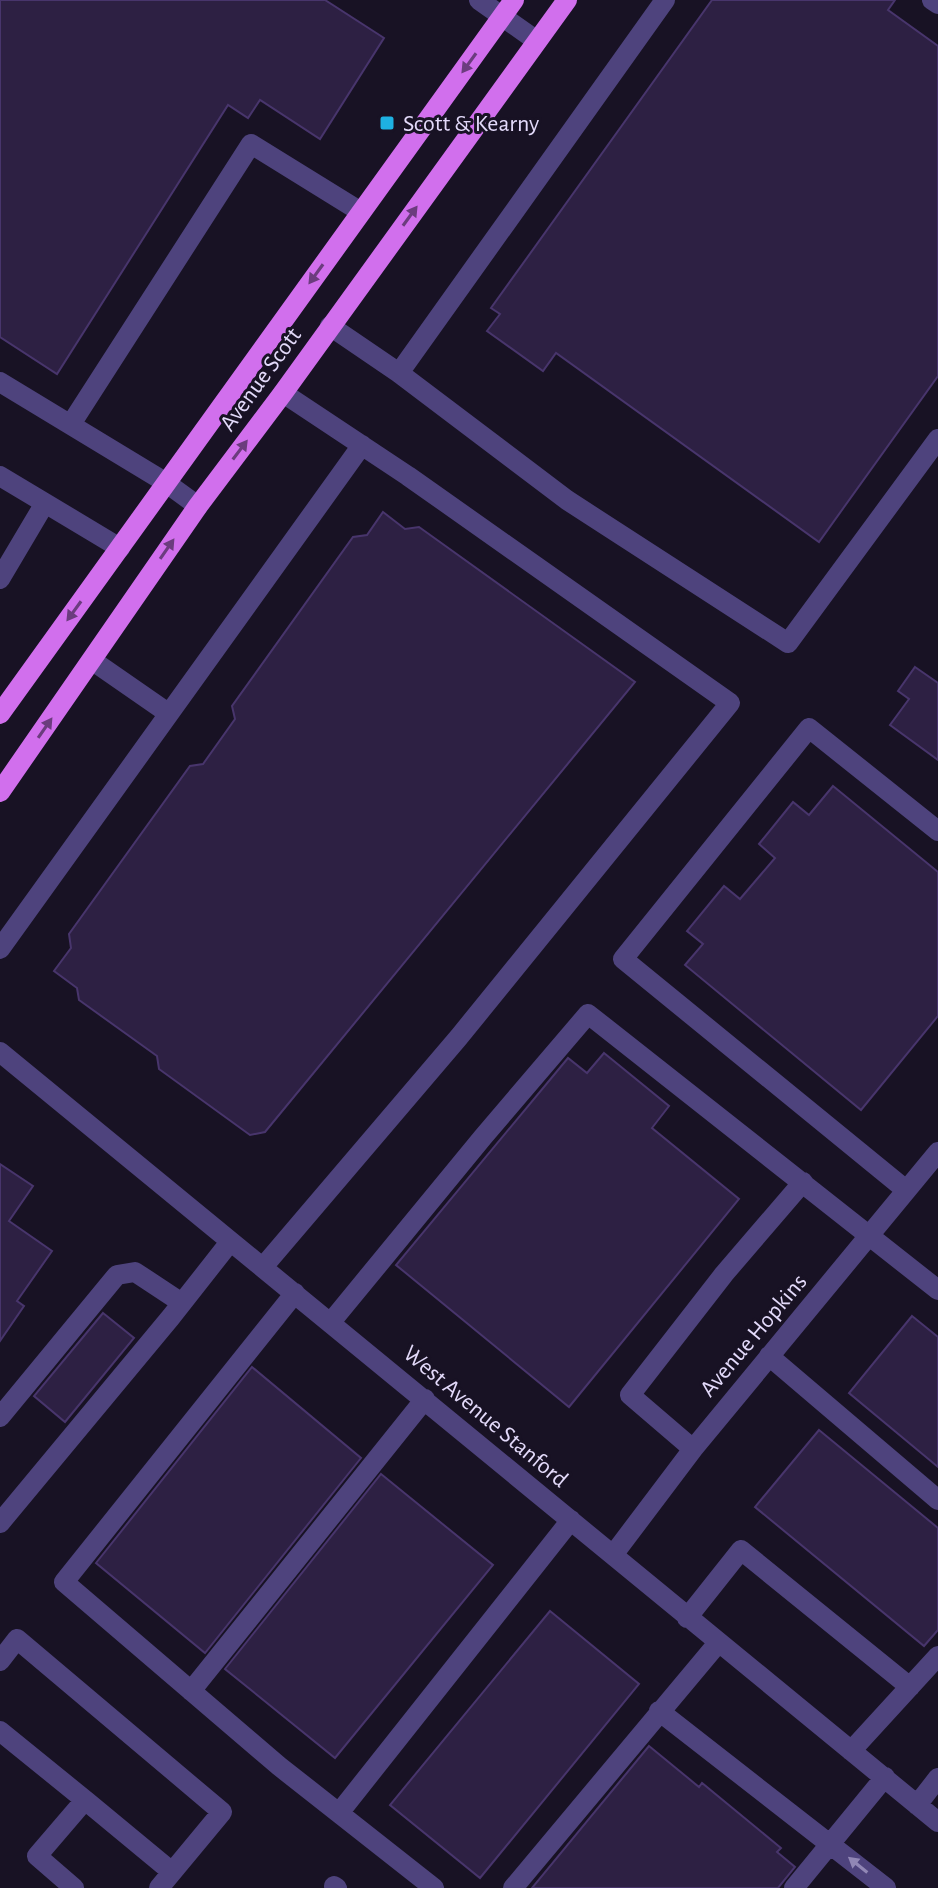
<svg xmlns="http://www.w3.org/2000/svg" width="938" height="1888" viewBox="0 0 938 1888" font-family="'Alegreya Sans',sans-serif">
  <style>
    .building { fill: #2d2043; stroke: #48356c; stroke-width: 2 }
    .lines { fill: none; stroke-linecap: round; stroke-linejoin: round }
    .minor { stroke: #4e437d; stroke-width: 20 }
    .major { stroke: #d16fed; stroke-width: 20 }
    .oneway { fill: #6b3c7e }
    .oneway2 { fill: #9187b5 }
    .poi-dot { fill: #1eb1e2; stroke: #181224; stroke-width: 3 }
    .labels { text-anchor: middle; stroke-width: 6; stroke-linejoin: round; paint-order: stroke }
    .poi-label { font-size: 24px; fill: #e3dafa; stroke: #181224; text-anchor: start }
    .street-label { font-size: 24px; fill: #e3dafa; stroke: #181224 }
  </style>
  <rect width="100%" height="100%" fill="#181224"/>
  <path class="building" d="M 0,0 L 325,0 L 384,38 L 320,139 L 260,100 L 248,118 L 228,105 L 57,374 L 0,337 Z
    M 712,0 L 895,0 L 888,10 L 938,46 L 938,376 L 819,542 L 556,353 L 543,371 L 487,331 L 500,314 L 491,308 Z
    M 383,512 L 405,529 L 419,527 L 635,682 L 265,1132 L 250,1135 L 159,1069 L 157,1056 L 79,1000 L 77,988 L 54,971 L 71,948 L 69,934 L 190,766 L 203,764 L 235,719 L 232,706 L 353,537 L 367,535 Z
    M 915,667 L 938,683 L 938,760 L 890,725 L 909,699 L 898,691 Z
    M 833,786 L 938,872 L 938,1016 L 861,1110 L 685,965 L 703,944 L 687,931 L 724,886 L 740,899 L 775,858 L 759,844 L 793,802 L 809,815 Z
    M 604,1053 L 669,1106 L 652,1128 L 739,1199 L 569,1407 L 396,1265 L 568,1058 L 587,1073 Z
    M 0,1164 L 33,1186 L 9,1221 L 52,1251 L 17,1301 L 24,1306 L 0,1341 Z
    M 103,1313 L 134,1338 L 65,1422 L 34,1396 Z
    M 912,1316 L 938,1337 L 938,1467 L 849,1393 Z
    M 252,1367 L 361,1458 L 205,1653 L 96,1563 Z
    M 819,1430 L 938,1528 L 938,1630 L 924,1646 L 755,1507 Z
    M 381,1474 L 493,1565 L 335,1758 L 225,1669 Z
    M 550,1611 L 639,1684 L 480,1878 L 390,1805 Z
    M 649,1746 L 699,1787 L 702,1783 L 781,1848 L 777,1852 L 795,1867 L 778,1888 L 532,1888 Z"/>
  <g class="lines">
    <path class="minor" d="M 479,0 L 537,41
      M 932,0 L 938,4
      M 330,326 L 399,373 L 567,500 L 788,643 L 938,439
      M 399,373 L 665,0
      M 0,382 L 165,482 L 198,506
      M 71,424 L 251,144 L 361,212
      M 0,476 L 120,548
      M 0,579 L 45,503
      M 93,661 L 168,713
      M 0,949 L 362,445
      M 0,1052 L 938,1822
      M 906,1190 L 623,959 L 809,728 L 938,831
      M 263,1267 L 459,1037 L 730,703 L 408,476 L 283,393
      M 295,1293 L 64,1582 L 279,1766 L 434,1888
      M 331,1322 L 483,1137 L 588,1014 L 938,1290
      M 769,1356 L 938,1500
      M 0,1417 L 117,1275 L 135,1272 L 182,1303
      M 693,1449 L 630,1395 L 724,1274 L 803,1182
      M 0,1523 L 171,1317 L 230,1242
      M 613,1555 L 693,1449 L 938,1152
      M 687,1618 L 741,1550 L 910,1687
      M 0,1661 L 17,1639 L 222,1812 L 159,1888
      M 191,1691 L 425,1399
      M 659,1711 L 886,1888
      M 0,1731 L 85,1800
      M 851,1751 L 938,1656
      M 917,1805 L 938,1778
      M 339,1813 L 571,1520
      M 334,1886 L 337,1888
      M 74,1888 L 37,1856 L 85,1800 L 172,1872
      M 513,1888 L 718,1643
      M 794,1888 L 885,1777"/>
    <path class="major" d="M 0,714 L 514,0
      M 0,792 L 198,506 L 283,393 L 567,0"/>
  </g>
  <defs><path id="oneway-solid" d="M-6-.8H1V-3.2L6.5 0L1 3.2V.8H-6Z" transform="scale(2)"/></defs>
  <g class="oneway">
    <use href="#oneway-solid" transform="translate(469 63) rotate(126)"/>
    <use href="#oneway-solid" transform="translate(410 216) rotate(-54)"/>
    <use href="#oneway-solid" transform="translate(316 274) rotate(126)"/>
    <use href="#oneway-solid" transform="translate(240 450) rotate(-53)"/>
    <use href="#oneway-solid" transform="translate(167 549) rotate(-55)"/>
    <use href="#oneway-solid" transform="translate(74 611) rotate(126)"/>
    <use href="#oneway-solid" transform="translate(45 728) rotate(-55)"/>
  </g>
  <use class="oneway2" href="#oneway-solid" transform="translate(858 1865) rotate(-141)"/>
  <rect class="poi-dot" x="379" y="115" width="16" height="16" rx="4"/>
  <g class="labels">
    <g class="poi-label">
      <text x="403" y="131">Scott &amp; Kearny</text>
    </g>
    <g class="street-label">
      <text transform="translate(260 379) rotate(-54)" y="8">Avenue Scott</text>
      <text transform="translate(753 1335) rotate(-50)" y="8">Avenue Hopkins</text>
      <text transform="translate(486 1416) rotate(40)" y="8">West Avenue Stanford</text>
    </g>
  </g>
</svg>
